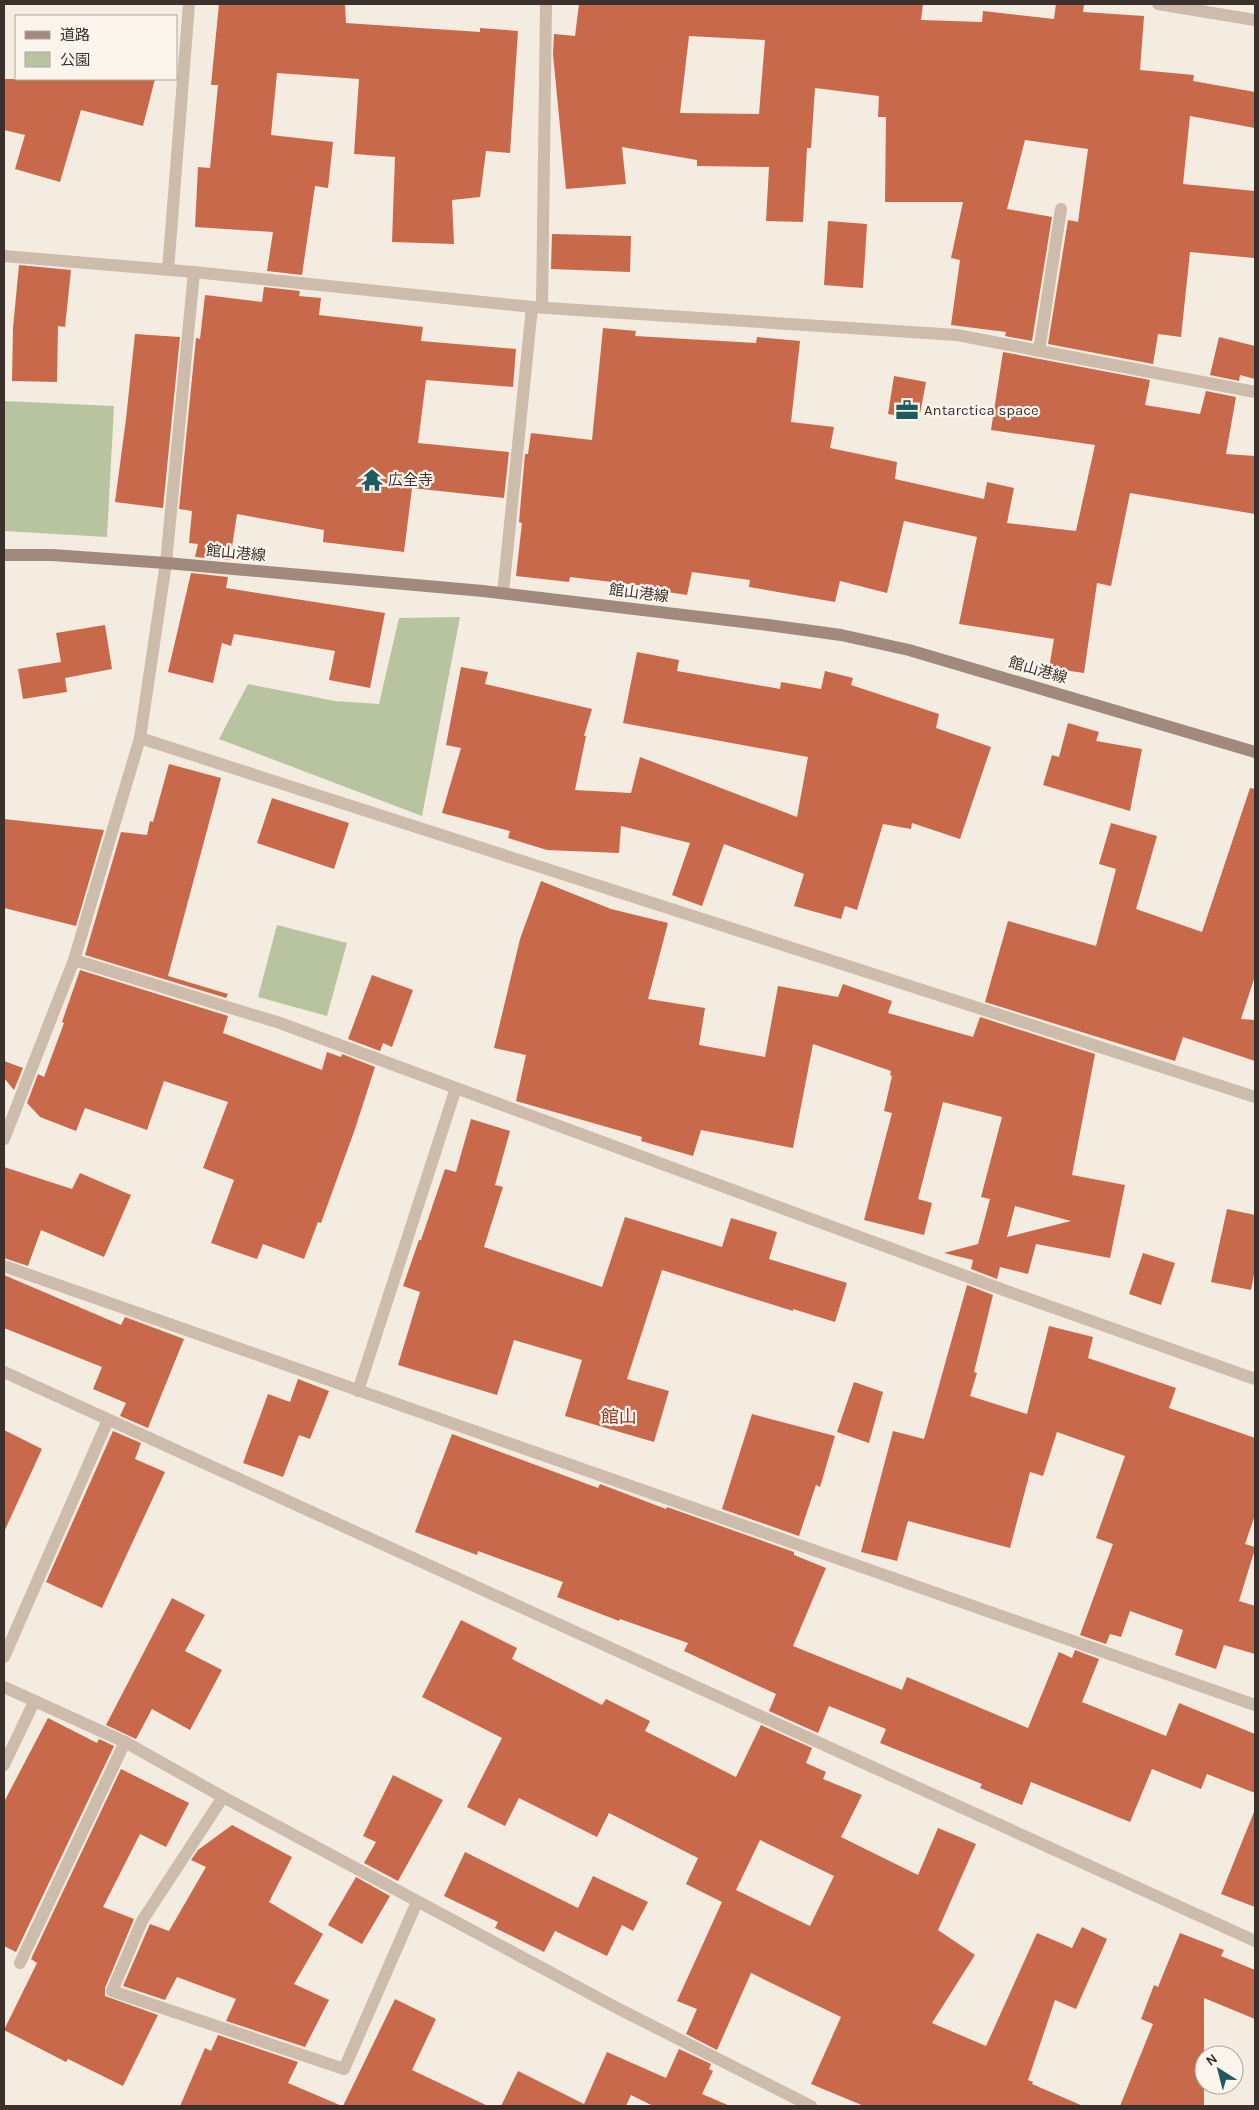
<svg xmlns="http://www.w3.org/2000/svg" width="1259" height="2110" viewBox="0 0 1259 2110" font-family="Karla,'Noto Sans JP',sans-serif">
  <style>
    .green { fill: #b8c4a0 }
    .building { fill: #c8694b; fill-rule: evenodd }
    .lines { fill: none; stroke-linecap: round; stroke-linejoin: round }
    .service { stroke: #cdbbac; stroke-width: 12 }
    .minor { stroke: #cdbbac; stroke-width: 12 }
    .secondary { stroke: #a18a7d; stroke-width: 12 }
    .labels { text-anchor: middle; stroke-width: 4.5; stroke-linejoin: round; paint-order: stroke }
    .poi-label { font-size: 15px; fill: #3b302b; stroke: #fbf5ee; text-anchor: start }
    .street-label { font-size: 15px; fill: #3b302b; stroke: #fbf5ee }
    .quarter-label { font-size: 18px; fill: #8c3b22; stroke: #fbf5ee }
  </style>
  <rect width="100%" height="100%" fill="#f4ebe1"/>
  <path class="green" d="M 4,401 L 114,406 L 107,537 L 4,531 Z
    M 460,617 L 422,816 L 219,739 L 248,684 L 335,701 L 379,704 L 399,618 Z
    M 277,925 L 347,943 L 327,1016 L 258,997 Z"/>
  <path class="building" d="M 219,4 L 345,4 L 346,23 L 480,32 L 480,28 L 518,31 L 510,153 L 486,151 L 480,197 L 452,200 L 454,244 L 392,242 L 395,157 L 354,154 L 359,79 L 277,73 L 271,135 L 333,142 L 328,188 L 315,186 L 302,275 L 267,271 L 273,232 L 195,227 L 198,167 L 210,168 L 218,85 L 211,85 Z
    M 579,4 L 923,4 L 921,20 L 982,22 L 983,11 L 1054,19 L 1056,4 L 1084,4 L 1083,12 L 1144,16 L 1140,70 L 1194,75 L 1193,81 L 1255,92 L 1255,128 L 1190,116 L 1183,184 L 1255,191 L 1254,258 L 1190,252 L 1181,337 L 1158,334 L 1153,364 L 1048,344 L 1068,220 L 1078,222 L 1088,149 L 1025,140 L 1007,209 L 1052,217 L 1032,341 L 1005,336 L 1006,332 L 951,325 L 960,260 L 951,258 L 963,202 L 885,202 L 886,117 L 878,117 L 879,96 L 815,88 L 811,148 L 807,148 L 803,222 L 766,221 L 769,167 L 697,166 L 697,160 L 622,147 L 626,184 L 566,189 L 553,54 L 554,34 L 575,36 ZM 689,36 L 765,40 L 759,114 L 680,113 Z
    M 4,79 L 155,79 L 143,126 L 81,110 L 60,182 L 15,169 L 25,135 L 4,130 Z
    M 828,221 L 867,224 L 863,288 L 824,285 Z
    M 552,234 L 631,236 L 630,272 L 551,269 Z
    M 19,265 L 71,270 L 65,327 L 58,326 L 57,382 L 12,381 L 13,328 Z
    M 264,287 L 300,291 L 299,296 L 321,298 L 319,315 L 423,327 L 421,341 L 516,349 L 513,387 L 426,380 L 418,443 L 509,452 L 504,498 L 412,488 L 404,552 L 323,542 L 324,530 L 237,514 L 230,560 L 195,557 L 198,544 L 189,543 L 192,511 L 179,509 L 196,338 L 200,339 L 205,295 L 262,302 Z
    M 603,328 L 636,331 L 635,336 L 756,343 L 757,337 L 800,341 L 791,422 L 834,427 L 830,448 L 897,462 L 895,479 L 984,499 L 987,482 L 1014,488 L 1007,523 L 1076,531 L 1095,445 L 991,430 L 1003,352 L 1150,380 L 1145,405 L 1200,414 L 1206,391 L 1236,397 L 1226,454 L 1255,456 L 1255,514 L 1130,493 L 1111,586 L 1097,583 L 1084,673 L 1049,668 L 1054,639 L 959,624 L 977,537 L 904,521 L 887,593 L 840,581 L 835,602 L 749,587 L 750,580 L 692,572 L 687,595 L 654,590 L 654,587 L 570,577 L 569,582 L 516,576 L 522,523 L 519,522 L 525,454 L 528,454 L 531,433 L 592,440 Z
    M 135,334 L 180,337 L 163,508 L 115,502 L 126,419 Z
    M 1219,337 L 1255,346 L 1255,379 L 1240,375 L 1239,381 L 1210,375 Z
    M 894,376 L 926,382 L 919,419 L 888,414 Z
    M 191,573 L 228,577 L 226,588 L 385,613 L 370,688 L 329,680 L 335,651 L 234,634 L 231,646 L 222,643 L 213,683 L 168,672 Z
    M 105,625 L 112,669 L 65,678 L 67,692 L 23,699 L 18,669 L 61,662 L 56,633 Z
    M 637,652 L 679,660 L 677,671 L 780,689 L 781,682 L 821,689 L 825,671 L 853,678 L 851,685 L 939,714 L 936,728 L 991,747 L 960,839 L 912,823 L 911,829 L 883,824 L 857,910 L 845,906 L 841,919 L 794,906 L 804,874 L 724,844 L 702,906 L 672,895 L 690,843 L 621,826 L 619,853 L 547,850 L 508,838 L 510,831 L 442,813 L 461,748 L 446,745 L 461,667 L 488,672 L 485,684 L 592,709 L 584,736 L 586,736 L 575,790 L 631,793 L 640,757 L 797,817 L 808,757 L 623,723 Z
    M 1068,723 L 1099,732 L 1096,741 L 1142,749 L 1130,811 L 1043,785 L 1052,755 L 1059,757 Z
    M 169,764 L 221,778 L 168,976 L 228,994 L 226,998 L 85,955 L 121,832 L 147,835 L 150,821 L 153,822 Z
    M 1250,788 L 1255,789 L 1255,976 L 1241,1019 L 1255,1020 L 1255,1061 L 1183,1037 L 1175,1061 L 985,1002 L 1008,921 L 1096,946 L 1116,869 L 1099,864 L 1111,823 L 1157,836 L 1136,909 L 1202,932 Z
    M 272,798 L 349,823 L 334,869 L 257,843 Z
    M 4,819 L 104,830 L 76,926 L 4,908 Z
    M 541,881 L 611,909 L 668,923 L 648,999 L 705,1008 L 699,1045 L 765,1057 L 778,986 L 838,997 L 843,984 L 892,1001 L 888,1013 L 973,1037 L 980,1017 L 1095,1054 L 1072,1175 L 1125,1185 L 1110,1258 L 1036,1244 L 1028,1274 L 1000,1267 L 997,1279 L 971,1269 L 973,1260 L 944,1253 L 978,1244 L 990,1199 L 981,1197 L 1002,1117 L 943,1102 L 918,1199 L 932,1203 L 924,1235 L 864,1220 L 892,1113 L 884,1111 L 892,1076 L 890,1075 L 891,1071 L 813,1044 L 793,1148 L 701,1130 L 693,1156 L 641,1141 L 642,1137 L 516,1101 L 526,1055 L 494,1048 L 520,939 ZM 1015,1206 L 1071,1221 L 1007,1237 Z
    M 80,970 L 228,1016 L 223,1033 L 322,1070 L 327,1052 L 341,1057 L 342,1054 L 375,1067 L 355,1129 L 321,1223 L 318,1222 L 304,1259 L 263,1244 L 257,1259 L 211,1243 L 234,1180 L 203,1168 L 228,1102 L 164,1081 L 147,1130 L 85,1108 L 76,1131 L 40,1117 L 27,1103 L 38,1074 L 44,1077 L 64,1023 L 62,1022 Z
    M 372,975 L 413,990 L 392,1047 L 383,1043 L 380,1051 L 348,1039 Z
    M 4,1061 L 23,1068 L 14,1090 L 4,1078 Z
    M 471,1119 L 510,1131 L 495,1185 L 503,1187 L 484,1247 L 602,1287 L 625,1217 L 722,1247 L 731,1218 L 777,1232 L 769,1259 L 847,1283 L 835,1322 L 793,1309 L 793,1311 L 662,1270 L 627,1379 L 669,1391 L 654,1442 L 565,1416 L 582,1360 L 514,1340 L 497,1395 L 398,1365 L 420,1292 L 403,1286 L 419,1240 L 421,1240 L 445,1169 L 456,1172 Z
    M 4,1167 L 72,1189 L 80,1173 L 131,1195 L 104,1257 L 41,1230 L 28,1266 L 4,1258 Z
    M 1227,1209 L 1255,1215 L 1255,1269 L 1251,1290 L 1211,1282 Z
    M 1143,1253 L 1175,1263 L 1161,1305 L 1129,1294 Z
    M 4,1275 L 121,1325 L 125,1317 L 184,1339 L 148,1428 L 120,1416 L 126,1403 L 93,1389 L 102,1367 L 4,1328 Z
    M 967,1285 L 993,1295 L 974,1372 L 977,1373 L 970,1396 L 1027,1414 L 1049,1326 L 1093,1337 L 1088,1358 L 1176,1388 L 1169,1408 L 1255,1438 L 1255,1515 L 1245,1544 L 1255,1547 L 1255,1549 L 1239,1601 L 1255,1606 L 1255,1654 L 1224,1645 L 1216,1669 L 1175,1655 L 1183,1630 L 1130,1611 L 1121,1637 L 1110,1634 L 1106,1644 L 1080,1635 L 1113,1544 L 1096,1538 L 1125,1456 L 1057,1432 L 1043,1476 L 1030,1472 L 1010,1548 L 908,1521 L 897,1561 L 861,1552 L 893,1431 L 924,1439 Z
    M 298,1379 L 329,1391 L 310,1439 L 299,1435 L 283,1477 L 243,1463 L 268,1394 L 290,1402 Z
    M 854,1382 L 883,1392 L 869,1443 L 837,1432 Z
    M 752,1414 L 835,1436 L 820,1487 L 816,1485 L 799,1536 L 722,1509 Z
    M 4,1430 L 42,1449 L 4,1532 Z
    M 113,1431 L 141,1443 L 135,1459 L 165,1472 L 102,1608 L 46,1582 Z
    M 452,1434 L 598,1488 L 600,1484 L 666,1509 L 667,1507 L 794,1552 L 794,1555 L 826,1568 L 793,1646 L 902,1690 L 907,1677 L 1028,1728 L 1059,1652 L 1072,1658 L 1075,1650 L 1099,1659 L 1082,1702 L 1166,1736 L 1179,1703 L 1255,1734 L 1255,1793 L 1207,1774 L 1201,1789 L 1152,1769 L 1130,1822 L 1031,1782 L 1022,1805 L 980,1788 L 982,1784 L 880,1743 L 886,1729 L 829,1706 L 818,1733 L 769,1711 L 776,1694 L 684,1651 L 688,1643 L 620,1619 L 619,1621 L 557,1597 L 563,1582 L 478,1551 L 477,1555 L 415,1532 Z
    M 172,1598 L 205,1615 L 185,1651 L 222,1670 L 190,1730 L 152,1709 L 136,1739 L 106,1725 Z
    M 461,1620 L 517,1648 L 512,1659 L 602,1705 L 606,1699 L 650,1721 L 645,1731 L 736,1777 L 761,1725 L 812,1748 L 806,1763 L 826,1772 L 823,1779 L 862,1795 L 841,1837 L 918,1875 L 938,1828 L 976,1844 L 938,1930 L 975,1955 L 932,2023 L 986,2046 L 1037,1933 L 1072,1948 L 1082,1927 L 1107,1939 L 1076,2009 L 1055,2000 L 1028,2080 L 1033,2082 L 1032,2084 L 1083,2106 L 864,2106 L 811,2084 L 841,2017 L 751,1973 L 717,2050 L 686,2034 L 697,2009 L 677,2001 L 722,1902 L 686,1884 L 698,1858 L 609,1813 L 597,1837 L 519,1798 L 505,1826 L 467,1807 L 502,1738 L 422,1697 ZM 760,1840 L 834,1876 L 810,1926 L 736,1890 Z
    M 48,1718 L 97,1743 L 99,1739 L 114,1746 L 16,1952 L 4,1946 L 4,1802 Z
    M 121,1769 L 189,1803 L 166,1847 L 140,1834 L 103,1907 L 134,1919 L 105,1988 L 105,1996 L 158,2015 L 123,2086 L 68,2059 L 66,2062 L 4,2030 L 37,1963 L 31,1959 Z
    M 393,1775 L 443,1800 L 398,1881 L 364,1863 L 376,1842 L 363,1836 Z
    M 1254,1812 L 1255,1812 L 1255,1907 L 1221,1894 Z
    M 232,1825 L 292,1857 L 269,1902 L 323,1934 L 294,1984 L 329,2000 L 305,2047 L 226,2021 L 236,1999 L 177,1977 L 165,2000 L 123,1986 L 150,1924 L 169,1931 L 206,1867 L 191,1860 L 198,1850 Z
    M 465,1852 L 578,1908 L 593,1876 L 648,1902 L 633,1931 L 622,1925 L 607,1956 L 555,1931 L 544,1952 L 495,1928 L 498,1922 L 444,1896 Z
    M 356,1877 L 390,1896 L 362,1944 L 328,1925 Z
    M 1180,1933 L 1224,1950 L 1221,1956 L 1255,1970 L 1255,2019 L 1204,1998 L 1204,2106 L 1120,2106 L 1153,2024 L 1141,2019 L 1154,1985 L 1158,1987 Z
    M 395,1999 L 436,2019 L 412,2070 L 488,2106 L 343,2106 Z
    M 218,2035 L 298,2062 L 288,2083 L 342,2106 L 180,2106 L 205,2048 L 211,2051 Z
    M 679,2049 L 711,2064 L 709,2069 L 713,2071 L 702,2094 L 730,2106 L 653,2106 L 631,2095 L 626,2106 L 501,2106 L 518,2071 L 584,2104 L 607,2052 L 666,2078 Z"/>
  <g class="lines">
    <path class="service" d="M 1158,4 L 1255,20
      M 542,307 L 546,4
      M 1039,351 L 1061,209
      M 166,563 L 194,272
      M 140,738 L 1255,1097
      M 4,1266 L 1255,1705
      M 4,1657 L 108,1420"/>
    <path class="minor" d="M 4,256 L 194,272 L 532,307 L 957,335 L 1255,392
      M 168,270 L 189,4
      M 503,593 L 532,307
      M 74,960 L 280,1023 L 1001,1289 L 1255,1379
      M 4,1139 L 74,960 L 140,738 L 166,563
      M 4,1372 L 1255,1941
      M 358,1391 L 456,1088
      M 4,1687 L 125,1742 L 223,1797 L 617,2008 L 811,2106
      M 4,1765 L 34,1702
      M 223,1797 L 142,1921 L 112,1991 L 344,2069 L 417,1902
      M 20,1963 L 125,1742"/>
    <path class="secondary" d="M 4,555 L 52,555 L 166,563 L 483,591 L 768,625 L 841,635 L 909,650 L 1255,752"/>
  </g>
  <defs>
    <symbol id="office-bare" viewBox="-9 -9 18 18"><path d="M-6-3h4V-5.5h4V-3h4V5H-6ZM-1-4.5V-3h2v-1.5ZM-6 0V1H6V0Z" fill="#1f5a5e" stroke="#fbf5ee" stroke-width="2.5" paint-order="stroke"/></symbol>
    <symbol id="temple-bare" viewBox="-9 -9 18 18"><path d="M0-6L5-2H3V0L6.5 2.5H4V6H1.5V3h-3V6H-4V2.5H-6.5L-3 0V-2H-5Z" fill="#1f5a5e" stroke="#fbf5ee" stroke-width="2.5" paint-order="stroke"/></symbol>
  </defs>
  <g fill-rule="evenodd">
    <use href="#office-bare" x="891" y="394" width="32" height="32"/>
    <use href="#temple-bare" x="356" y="464" width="32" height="32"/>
  </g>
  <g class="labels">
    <g class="poi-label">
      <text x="924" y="415">Antarctica space</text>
      <text x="388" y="485">広全寺</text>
    </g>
    <g class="street-label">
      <text transform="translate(236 553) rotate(5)" y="5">館山港線</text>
      <text transform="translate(639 593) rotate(7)" y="5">館山港線</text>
      <text transform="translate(1038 670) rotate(16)" y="5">館山港線</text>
    </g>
    <g class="quarter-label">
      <text x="619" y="1423">館山</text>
    </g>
  </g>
  <rect width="1259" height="2110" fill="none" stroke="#3b302b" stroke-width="10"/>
  <rect x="15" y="15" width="162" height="65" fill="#fbf5ee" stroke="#aea6a0"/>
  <rect x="25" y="31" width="25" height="8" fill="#a18a7d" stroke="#aea6a0"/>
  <text x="60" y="40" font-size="15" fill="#3b302b">道路</text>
  <rect x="25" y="52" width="25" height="15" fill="#b8c4a0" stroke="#aea6a0"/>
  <text x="60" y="65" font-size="15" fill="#3b302b">公園</text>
  <g transform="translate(1219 2070) rotate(324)"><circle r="24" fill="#fbf5ee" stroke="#aea6a0"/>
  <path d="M0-4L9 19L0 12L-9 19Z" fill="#1f5a5e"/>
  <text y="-8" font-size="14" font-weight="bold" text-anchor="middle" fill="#3b302b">N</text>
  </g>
</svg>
